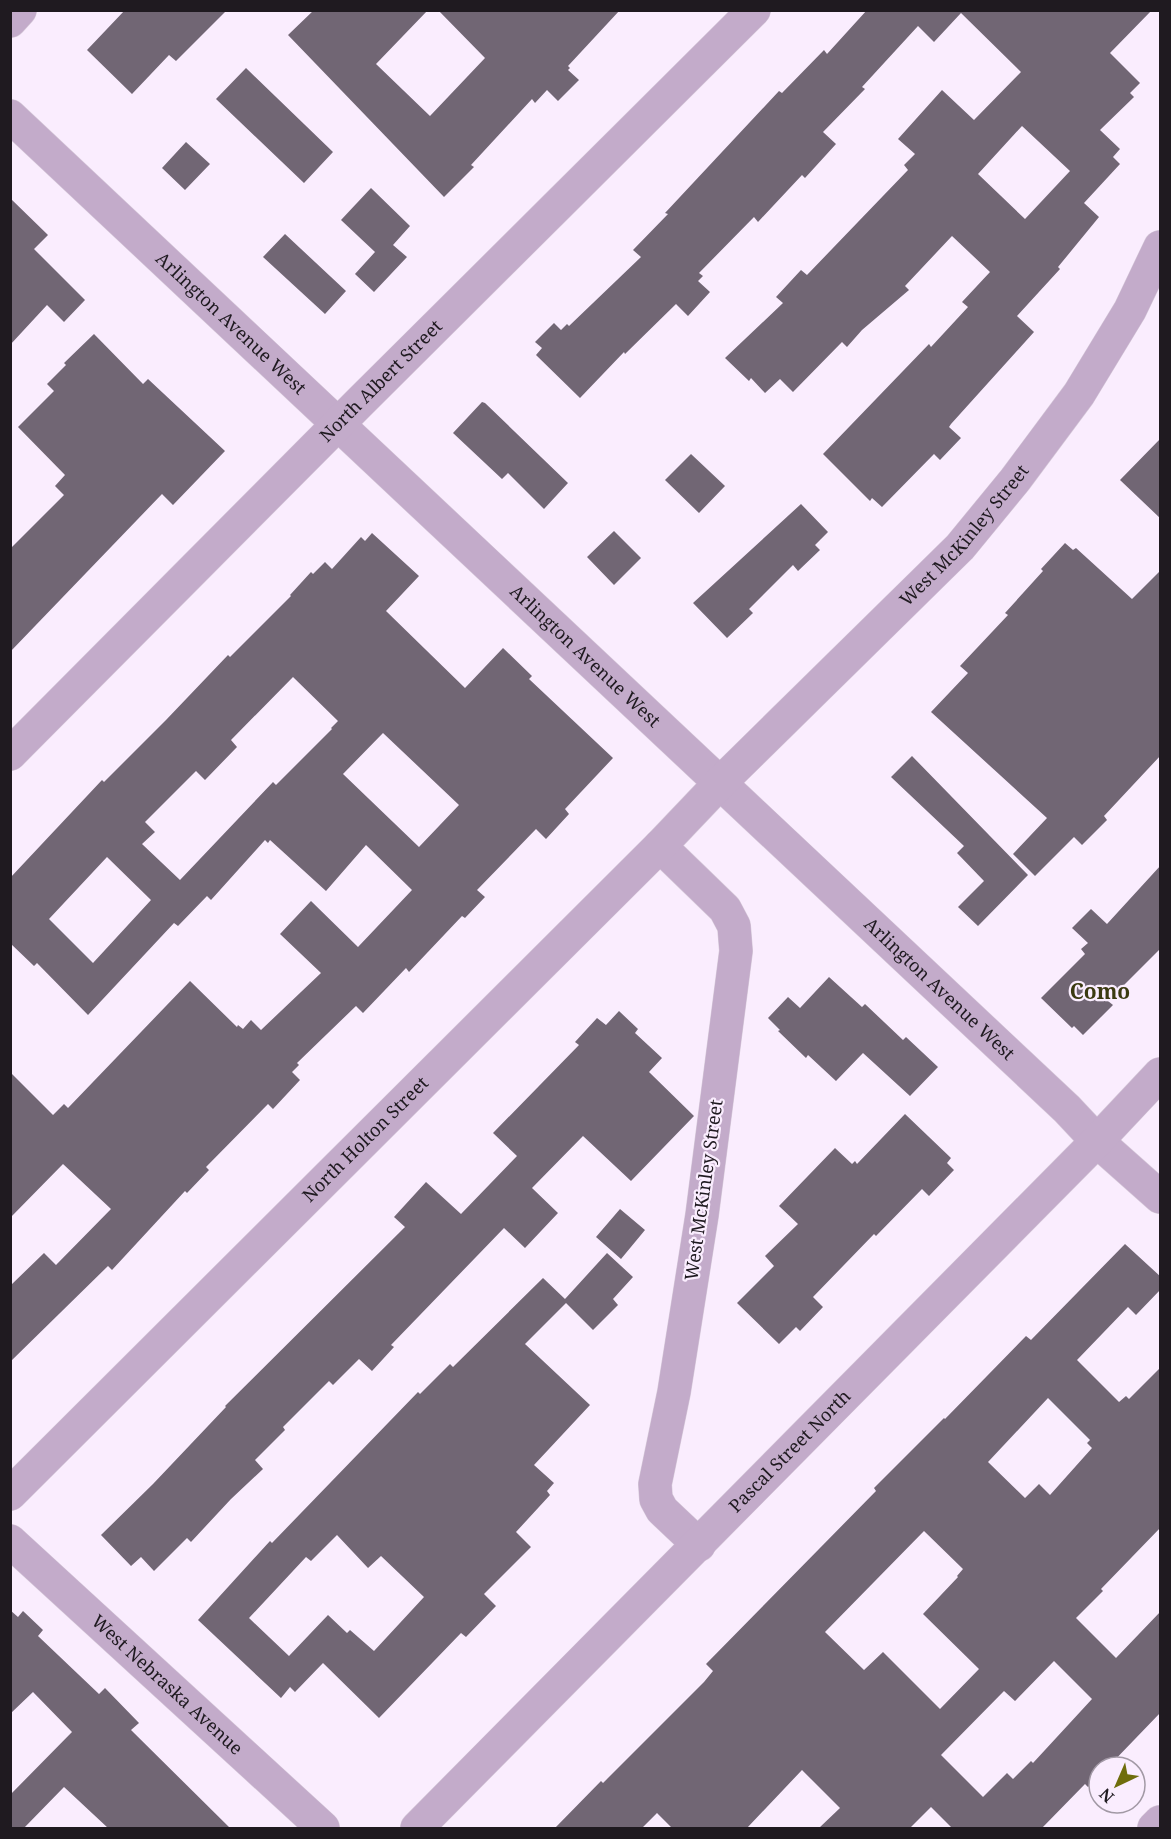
<svg xmlns="http://www.w3.org/2000/svg" width="1171" height="1839" viewBox="0 0 1171 1839" font-family="'Noto Serif',serif">
  <style>
    .building { fill: #716674; fill-rule: evenodd }
    .lines { fill: none; stroke-linecap: round; stroke-linejoin: round }
    .street-casing { stroke: #d7cbda; stroke-width: 34 }
    .street { stroke: #c3abca; stroke-width: 33 }
    .labels { text-anchor: middle; stroke-width: 4.5; stroke-linejoin: round; paint-order: stroke }
    .street-label { font-size: 18px; fill: #1f1a20; stroke: #faedfe }
    .quarter-label { font-size: 21px; font-weight: bold; fill: #3b3a11; stroke: #faedfe }
  </style>
  <rect width="100%" height="100%" fill="#faedfe"/>
  <path class="building" d="M 125,10 L 227,10 L 176,61 L 169,55 L 132,94 L 87,50 Z
    M 314,10 L 428,10 L 376,64 L 430,116 L 485,58 L 438,10 L 620,10 L 568,66 L 570,68 L 568,70 L 579,80 L 558,101 L 547,90 L 535,103 L 532,99 L 471,165 L 474,167 L 444,197 L 288,35 Z
    M 867,10 L 1152,10 L 1110,53 L 1140,83 L 1130,93 L 1134,97 L 1100,130 L 1120,149 L 1113,157 L 1120,164 L 1084,203 L 1099,217 L 1058,267 L 1060,269 L 1017,316 L 1034,332 L 951,424 L 949,427 L 961,438 L 940,460 L 934,454 L 882,507 L 872,498 L 870,501 L 823,454 L 929,344 L 931,347 L 968,307 L 962,302 L 990,272 L 952,236 L 905,286 L 909,290 L 862,330 L 847,347 L 842,342 L 793,392 L 780,379 L 765,393 L 751,378 L 749,381 L 725,358 L 783,303 L 776,297 L 801,270 L 807,275 L 908,170 L 904,165 L 915,154 L 898,139 L 942,90 L 974,120 L 1021,72 L 961,13 L 934,42 L 918,26 L 862,87 L 865,89 L 823,132 L 836,144 L 805,178 L 802,175 L 758,222 L 754,217 L 699,273 L 703,276 L 698,281 L 710,292 L 688,316 L 676,304 L 625,354 L 624,352 L 580,398 L 536,355 L 542,348 L 535,342 L 554,323 L 561,330 L 567,324 L 569,326 L 641,257 L 633,250 L 668,214 L 665,213 L 779,91 L 782,93 L 824,50 L 827,54 ZM 1022,126 L 1070,171 L 1025,219 L 978,174 Z
    M 246,68 L 333,152 L 304,183 L 216,99 Z
    M 186,142 L 210,164 L 185,190 L 162,168 Z
    M 371,188 L 410,226 L 393,245 L 407,257 L 374,292 L 355,274 L 375,252 L 341,220 Z
    M 10,198 L 48,235 L 34,249 L 85,300 L 64,322 L 47,305 L 10,345 Z
    M 285,234 L 346,291 L 325,314 L 263,257 Z
    M 94,334 L 143,384 L 148,379 L 225,451 L 173,505 L 162,494 L 10,652 L 10,549 L 64,495 L 55,486 L 65,475 L 18,427 L 54,391 L 47,384 L 66,365 L 64,363 Z
    M 482,402 L 485,403 L 568,483 L 544,509 L 508,473 L 502,479 L 453,433 Z
    M 1161,438 L 1161,519 L 1120,480 Z
    M 691,454 L 725,486 L 699,513 L 665,480 Z
    M 801,504 L 828,532 L 815,545 L 820,550 L 798,571 L 793,565 L 749,609 L 753,613 L 727,638 L 693,603 Z
    M 614,531 L 641,558 L 614,585 L 587,557 Z
    M 372,533 L 419,576 L 386,611 L 465,688 L 503,648 L 532,676 L 529,679 L 613,758 L 565,809 L 569,814 L 546,839 L 536,829 L 477,890 L 485,897 L 465,918 L 462,916 L 409,972 L 406,968 L 363,1013 L 356,1006 L 297,1063 L 299,1065 L 292,1072 L 300,1080 L 273,1109 L 268,1104 L 206,1167 L 209,1170 L 187,1193 L 185,1191 L 112,1270 L 108,1266 L 10,1362 L 10,1286 L 44,1253 L 56,1265 L 111,1209 L 63,1164 L 10,1218 L 10,1072 L 53,1115 L 64,1104 L 68,1108 L 190,981 L 237,1027 L 238,1025 L 243,1029 L 251,1020 L 261,1030 L 321,973 L 280,934 L 311,901 L 358,947 L 412,890 L 366,845 L 326,891 L 270,840 L 268,843 L 265,840 L 211,900 L 207,896 L 178,926 L 174,923 L 88,1015 L 37,963 L 34,966 L 10,943 L 10,878 L 102,780 L 104,782 L 166,720 L 228,655 L 230,657 L 291,596 L 290,595 L 311,572 L 313,574 L 325,562 L 332,569 L 361,537 L 365,541 ZM 293,677 L 338,721 L 331,728 L 332,729 L 276,785 L 273,782 L 180,880 L 142,844 L 155,832 L 145,822 L 196,771 L 205,780 L 237,747 L 231,740 ZM 383,733 L 459,805 L 419,847 L 343,774 ZM 107,857 L 151,900 L 93,963 L 49,919 Z
    M 1065,543 L 1073,550 L 1076,548 L 1132,599 L 1161,570 L 1161,755 L 1104,816 L 1107,820 L 1082,845 L 1074,837 L 1035,876 L 1013,854 L 1047,818 L 931,712 L 968,673 L 960,666 L 1008,615 L 1005,613 L 1043,571 L 1041,569 Z
    M 912,756 L 1028,875 L 978,926 L 958,907 L 984,881 L 957,853 L 964,846 L 891,777 Z
    M 1161,865 L 1161,948 L 1108,1001 L 1113,1005 L 1083,1035 L 1074,1026 L 1072,1028 L 1041,998 L 1085,954 L 1081,949 L 1088,943 L 1072,928 L 1091,909 L 1107,924 Z
    M 829,977 L 862,1007 L 865,1004 L 903,1040 L 906,1037 L 938,1067 L 910,1096 L 863,1053 L 836,1081 L 808,1055 L 806,1058 L 778,1031 L 780,1030 L 768,1018 L 788,997 L 800,1008 Z
    M 619,1011 L 638,1029 L 635,1033 L 662,1058 L 649,1072 L 694,1116 L 631,1181 L 583,1136 L 532,1188 L 558,1213 L 525,1248 L 504,1228 L 391,1345 L 394,1347 L 372,1371 L 359,1359 L 333,1385 L 329,1381 L 283,1427 L 285,1430 L 255,1460 L 263,1469 L 231,1499 L 191,1542 L 187,1538 L 154,1571 L 141,1557 L 131,1566 L 101,1535 L 153,1484 L 226,1407 L 225,1406 L 405,1227 L 394,1217 L 426,1182 L 461,1214 L 517,1156 L 493,1133 L 579,1045 L 575,1042 L 597,1018 L 606,1025 Z
    M 905,1114 L 951,1158 L 947,1163 L 954,1170 L 929,1196 L 922,1189 L 876,1236 L 874,1234 L 813,1297 L 823,1307 L 800,1331 L 796,1327 L 779,1344 L 737,1303 L 774,1266 L 765,1256 L 798,1224 L 779,1206 L 835,1148 L 852,1164 L 855,1161 L 857,1164 Z
    M 620,1209 L 645,1230 L 621,1259 L 596,1237 Z
    M 1125,1244 L 1161,1277 L 1161,1289 L 1136,1315 L 1128,1307 L 1077,1360 L 1119,1402 L 1126,1396 L 1129,1399 L 1161,1367 L 1161,1527 L 1101,1589 L 1103,1591 L 1076,1618 L 1116,1658 L 1161,1611 L 1161,1712 L 1108,1767 L 1099,1767 L 1099,1776 L 1088,1787 L 1085,1784 L 1042,1828 L 952,1828 L 931,1807 L 910,1828 L 819,1828 L 840,1808 L 802,1770 L 747,1828 L 672,1828 L 657,1813 L 642,1828 L 555,1828 L 601,1781 L 603,1783 L 704,1682 L 713,1671 L 706,1664 L 876,1491 L 874,1488 L 944,1418 L 945,1419 L 1026,1336 L 1031,1340 ZM 1048,1398 L 1090,1440 L 1087,1443 L 1092,1448 L 1050,1495 L 1039,1484 L 1025,1498 L 988,1462 ZM 924,1531 L 963,1569 L 957,1576 L 958,1577 L 923,1614 L 979,1669 L 940,1709 L 883,1652 L 864,1670 L 825,1632 ZM 1054,1661 L 1092,1699 L 1033,1763 L 1031,1761 L 1013,1779 L 1007,1773 L 983,1797 L 941,1755 L 1004,1691 L 1015,1701 Z
    M 607,1253 L 633,1277 L 613,1299 L 618,1305 L 593,1330 L 566,1303 L 525,1344 L 590,1405 L 534,1465 L 554,1483 L 547,1491 L 550,1495 L 516,1532 L 531,1547 L 484,1594 L 496,1606 L 466,1637 L 461,1633 L 379,1718 L 323,1663 L 295,1692 L 290,1687 L 281,1698 L 198,1620 L 270,1541 L 272,1543 L 418,1392 L 420,1394 L 450,1364 L 453,1367 L 543,1278 L 565,1299 ZM 337,1535 L 368,1568 L 381,1556 L 424,1597 L 374,1651 L 350,1630 L 347,1633 L 328,1615 L 289,1656 L 249,1618 L 306,1557 L 311,1561 Z
    M 10,1610 L 18,1617 L 23,1611 L 43,1630 L 38,1636 L 99,1694 L 105,1688 L 139,1723 L 131,1730 L 230,1828 L 108,1828 L 64,1787 L 24,1828 L 10,1828 L 10,1795 L 72,1732 L 33,1692 L 10,1714 Z"/>
  <g class="lines">
    <defs>
      <g id="street">
        <path d="M 10,21 L 20,10"/>
        <path id="s1" d="M 10,116 L 1067,1109 L 1097,1141 L 1160,1197"/>
        <path id="s2" d="M 10,754 L 359,403 L 754,10"/>
        <path d="M 660,846 L 725,909 L 734,926 L 736,951 L 702,1215 L 674,1392 L 655,1484 L 656,1499 L 662,1510 L 699,1545"/>
        <path id="s3" d="M 10,1494 L 660,846 L 719,784 L 960,547 L 1015,480 L 1079,394 L 1130,310 L 1160,247"/>
        <path id="s4" d="M 10,1541 L 323,1828"/>
        <path id="s5" d="M 417,1828 L 1097,1141 L 1160,1074"/>
        <path d="M 1154,1828 L 1160,1822"/>
      </g>
    </defs>
    <use href="#street" class="street-casing"/>
    <use href="#street" class="street"/>
  </g>
  <g class="labels">
    <g class="street-label">
      <text dy="6" stroke="none"><textPath href="#s1" startOffset="303">Arlington Avenue West</textPath></text>
      <text dy="6" stroke="none"><textPath href="#s2" startOffset="526">North Albert Street</textPath></text>
      <text dy="6" stroke="none"><textPath href="#s3" startOffset="1353">West McKinley Street</textPath></text>
      <text dy="6" stroke="none"><textPath href="#s1" startOffset="789">Arlington Avenue West</textPath></text>
      <text dy="6" stroke="none"><textPath href="#s1" startOffset="1275">Arlington Avenue West</textPath></text>
      <text dy="6" stroke="none"><textPath href="#s3" startOffset="502">North Holton Street</textPath></text>
      <text transform="translate(704 1190) rotate(-82)" y="6">West McKinley Street</text>
      <text dy="6" stroke="none"><textPath href="#s5" startOffset="530">Pascal Street North</textPath></text>
      <text dy="6" stroke="none"><textPath href="#s4" startOffset="213">West Nebraska Avenue</textPath></text>
    </g>
    <g class="quarter-label">
      <text x="1100" y="999">Como</text>
    </g>
  </g>
  <rect width="1171" height="1839" fill="none" stroke="#1f1a20" stroke-width="24"/>
  <g transform="translate(1117 1785) rotate(224)"><circle r="28" fill="#faedfe" stroke="#a299a5" stroke-width="1.5"/>
  <path d="M0-4.5L10 22L0 15L-10 22Z" fill="#6f6d0c"/>
  <text y="-9" font-size="16" font-weight="bold" text-anchor="middle" fill="#1f1a20">N</text>
  </g>
</svg>
